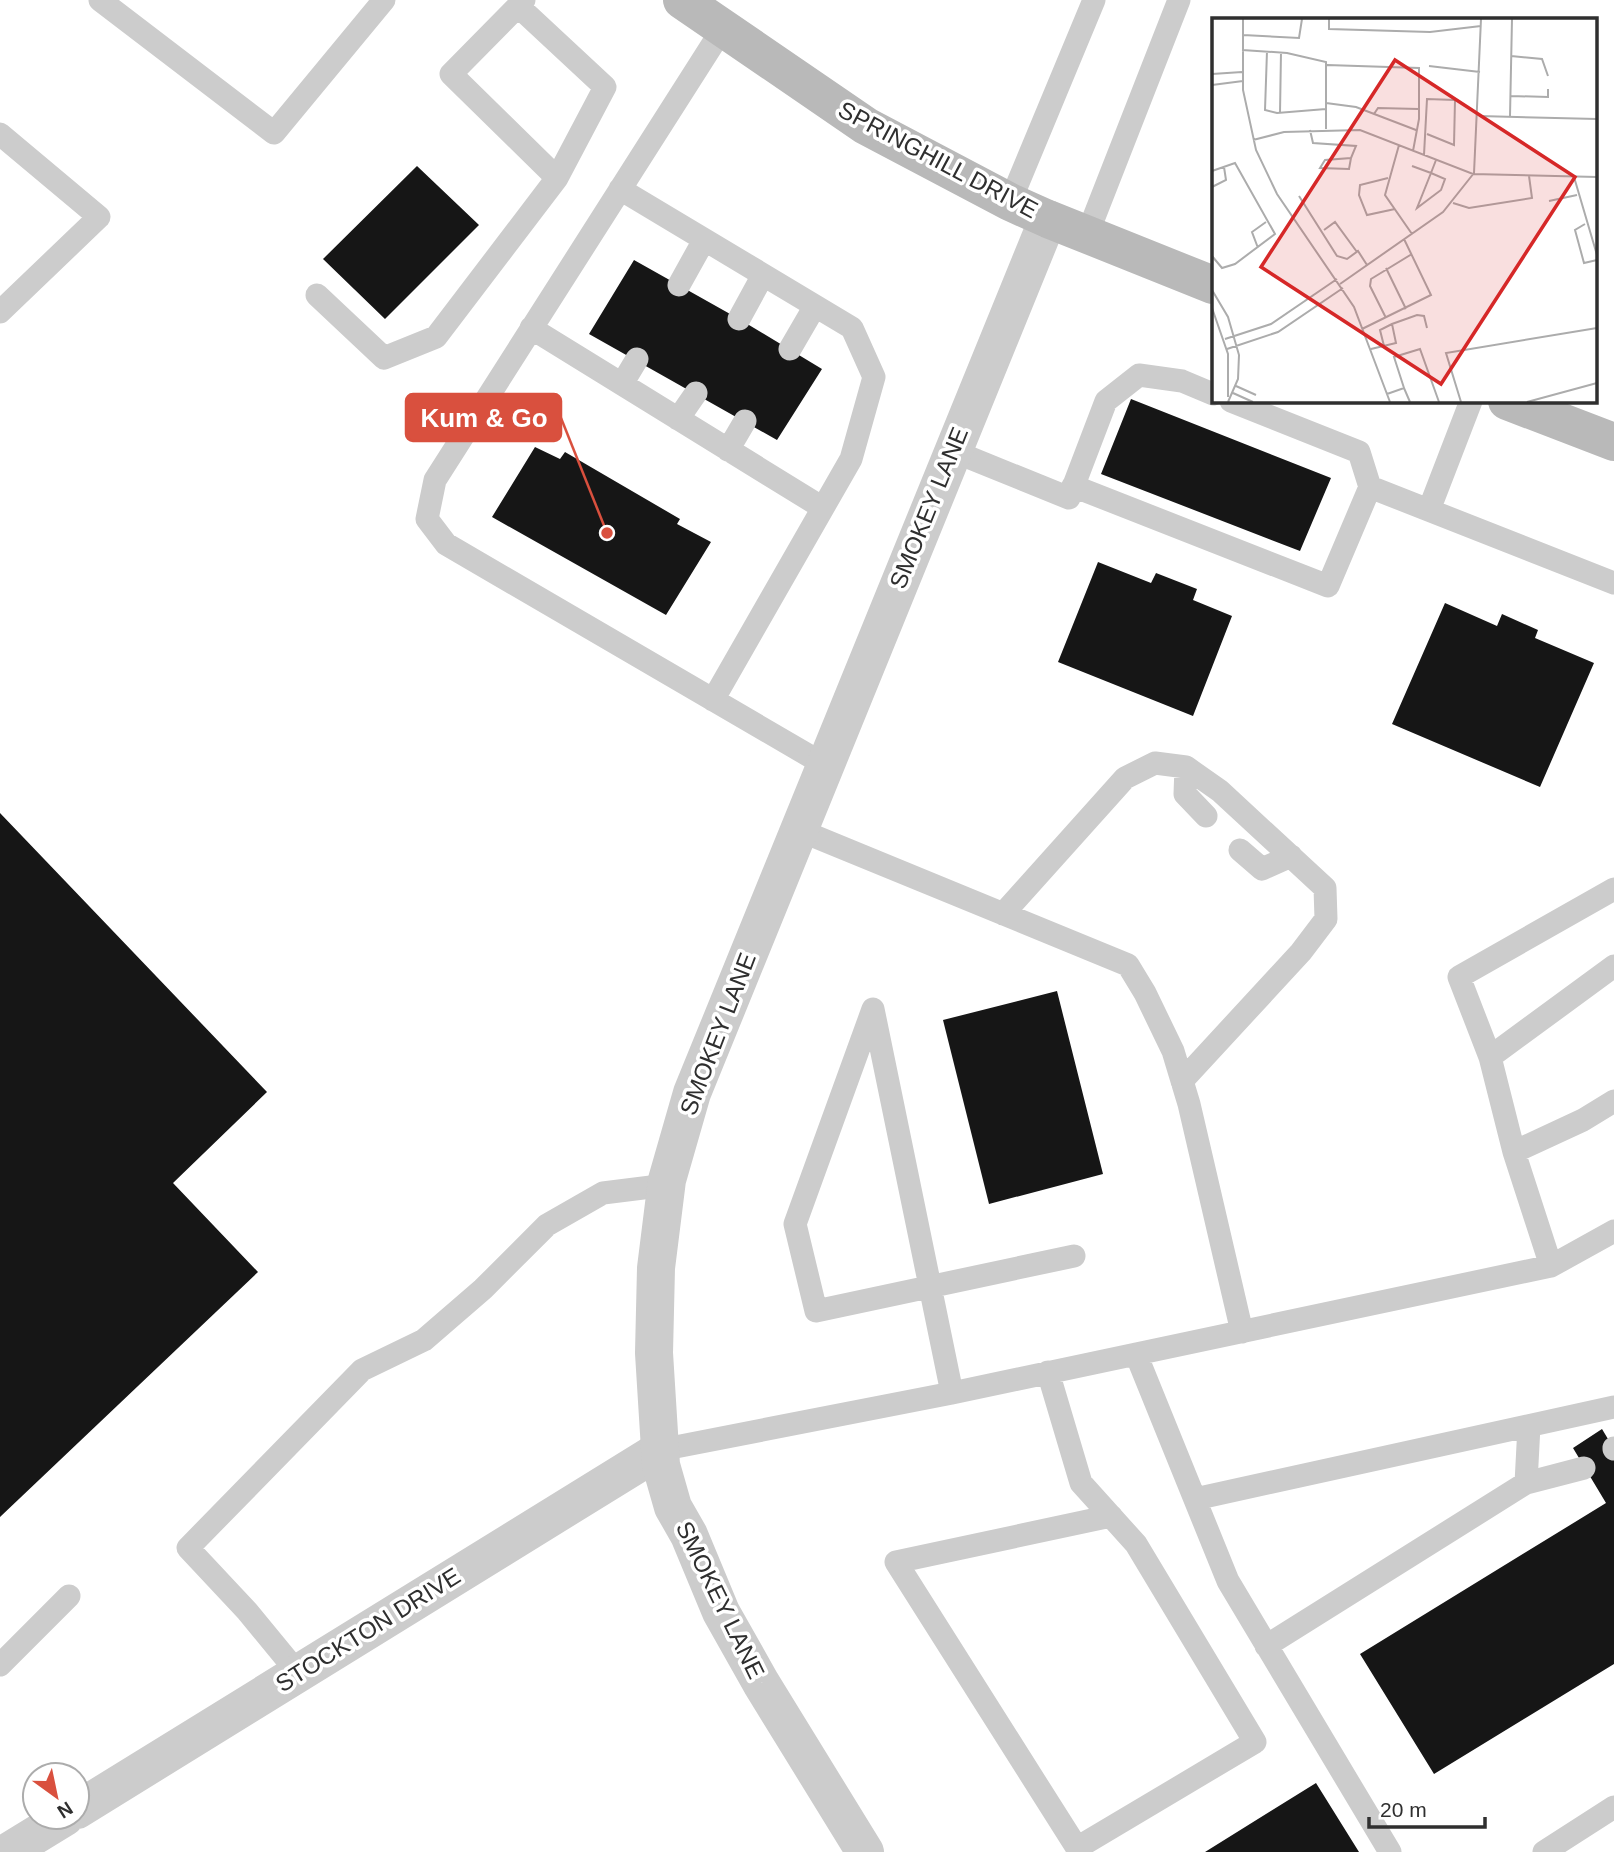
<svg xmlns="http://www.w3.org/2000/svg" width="1614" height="1852" viewBox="0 0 1614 1852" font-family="Arial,sans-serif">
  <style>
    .building { fill: #161616 }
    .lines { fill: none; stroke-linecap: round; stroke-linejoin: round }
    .service { stroke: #ccc; stroke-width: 23 }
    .minor { stroke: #ccc; stroke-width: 38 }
    .tertiary { stroke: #ccc; stroke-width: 38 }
    .secondary { stroke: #b9b9b9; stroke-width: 38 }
    .labels { text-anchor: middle; stroke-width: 7; stroke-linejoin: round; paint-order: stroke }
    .street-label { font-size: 24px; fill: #2f2f2f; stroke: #fff }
    .inset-road { fill: none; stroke: #acacac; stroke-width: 2 }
    .view { fill: #d62828; fill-opacity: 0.15; stroke: #d62828; stroke-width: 3.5 }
    .inset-edge { fill: none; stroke: #2f2f2f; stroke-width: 3.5 }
    .leader { fill: none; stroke: #d9503e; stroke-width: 2.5 }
    .callout-dot { fill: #d9503e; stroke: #fff; stroke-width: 2.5 }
    .callout { fill: #d9503e; stroke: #d9503e; stroke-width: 2.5 }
    .callout-label { font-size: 26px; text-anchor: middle; font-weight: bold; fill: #fff }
  </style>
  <rect width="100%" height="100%" fill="#fff"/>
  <path class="building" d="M 417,166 L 479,225 L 385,319 L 323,259 Z
    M 634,260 L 739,319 L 822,369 L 777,440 L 589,334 Z
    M 1131,399 L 1331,478 L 1300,551 L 1101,474 Z
    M 535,447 L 560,459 L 565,452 L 680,519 L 677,524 L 711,542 L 666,615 L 492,517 Z
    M 1098,562 L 1151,583 L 1156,573 L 1197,589 L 1193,600 L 1232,616 L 1193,716 L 1058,662 Z
    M 1445,603 L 1497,626 L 1502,614 L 1538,630 L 1535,638 L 1594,663 L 1540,787 L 1392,724 Z
    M 0,813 L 267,1092 L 173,1183 L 258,1272 L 0,1517 Z
    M 1057,991 L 1103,1174 L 989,1204 L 943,1020 Z
    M 1602,1429 L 1614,1449 L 1614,1664 L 1434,1774 L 1360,1654 L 1606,1503 L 1573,1448 Z
    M 1316,1783 L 1359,1852 L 1205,1852 Z"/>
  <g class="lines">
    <path class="service" d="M 100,0 L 274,133 L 384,0
      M 518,6 L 605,87 L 557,178
      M 723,28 L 435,480 L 427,519 L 446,544 L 825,765
      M 0,134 L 99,217 L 0,312
      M 620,189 L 852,328 L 874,377 L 851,459 L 713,700
      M 1010,202 L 1094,0
      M 1087,235 L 1179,0
      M 679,285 L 704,240
      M 317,295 L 384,358 L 436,337 L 557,178 L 451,74 L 524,0
      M 739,319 L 763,275
      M 531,328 L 823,508
      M 790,349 L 815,306
      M 622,384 L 637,359
      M 1231,401 L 1359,452 L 1370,487 L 1614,583
      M 678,419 L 696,393
      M 728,450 L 745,421
      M 953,451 L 1069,498 L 1106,401 L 1139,375 L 1182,381 L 1213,394
      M 1073,486 L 1328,586 L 1370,487
      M 1429,510 L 1471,401
      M 1186,767 L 1185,794 L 1206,816
      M 799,830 L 1128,965 L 1145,993 L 1173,1051 L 1189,1104 L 1242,1332
      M 1240,850 L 1262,869 L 1291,856
      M 1614,889 L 1459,977 L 1490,1057 L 1514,1152 L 1583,1120 L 1614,1101
      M 1003,914 L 1125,778 L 1155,763 L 1186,767 L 1220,791 L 1325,888 L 1326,919 L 1301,952 L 1182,1081
      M 1490,1057 L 1614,966
      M 1514,1152 L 1551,1266
      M 1136,1354 L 1228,1581 L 1390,1852
      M 1048,1372 L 1081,1483 L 1136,1544 L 1255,1742 L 1077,1848 L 896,1562 L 1111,1516
      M 952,1393 L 873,1009 L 795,1224 L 816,1311 L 1074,1256
      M 1614,1449 L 1614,1448
      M 660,1450 L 952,1393 L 1551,1266 L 1614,1231
      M 1526,1483 L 1584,1468
      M 1195,1499 L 1614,1407
      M 1266,1646 L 1526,1483 L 1529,1426
      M 0,1665 L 69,1596
      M 298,1673 L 247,1611 L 188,1548 L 362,1370 L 424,1340 L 483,1289 L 547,1225 L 603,1193 L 667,1185
      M 1544,1852 L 1614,1807"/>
    <path class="minor" d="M 77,1810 L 660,1450
      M 8,1852 L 65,1817"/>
    <path class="tertiary" d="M 865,1852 L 761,1683 L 721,1612 L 689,1535 L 673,1507 L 661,1465 L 654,1353 L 656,1268 L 667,1180 L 692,1093 L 1048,219"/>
    <path class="secondary" d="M 682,0 L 866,126 L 1010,202 L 1048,219 L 1213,285
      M 1507,401 L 1614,442"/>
  </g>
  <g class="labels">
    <g class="street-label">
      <text transform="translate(938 160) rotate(28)" y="8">SPRINGHILL DRIVE</text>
      <text transform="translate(929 508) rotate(-68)" y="8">SMOKEY LANE</text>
      <text transform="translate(718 1034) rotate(-69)" y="8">SMOKEY LANE</text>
      <text transform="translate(720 1600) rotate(64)" y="8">SMOKEY LANE</text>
      <text transform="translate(368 1630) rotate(-32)" y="8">STOCKTON DRIVE</text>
    </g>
  </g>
  <g transform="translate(1212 18)">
    <rect width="385" height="385" fill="#fff"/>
    <path class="inset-road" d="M 31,1 L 31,72 L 44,132 L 65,176 L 142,289 L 178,384M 117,1 L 117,11 L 218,14 L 269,8M 31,17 L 87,20 L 90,1M 30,32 L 75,35 L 114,44 L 114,111M 55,33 L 53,92 L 65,95 L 114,91M 299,38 L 330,41 L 336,58M 115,47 L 207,50 L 207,101 L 201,133M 217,48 L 268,54M 0,56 L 30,54M 0,67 L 31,63M 299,78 L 336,79 L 336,71M 114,85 L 144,89 L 204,112M 68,95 L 69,34M 162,96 L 166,90 L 207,91M 267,98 L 385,101M 298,98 L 300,1M 98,112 L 101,125 L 144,128 L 139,140 L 113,142 L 108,150 L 137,151 L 139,140M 41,122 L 72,114 L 148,112 L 261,156 L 385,159M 187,127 L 173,177 L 200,216M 212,137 L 215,81 L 243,82 L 242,127 L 215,116M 200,148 L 219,155 L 233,161 L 229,172 L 205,190 L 219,155 L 224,142M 0,153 L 23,145 L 63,216 L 23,246 L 10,250 L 0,238M 362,159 L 385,237M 176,160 L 148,167 L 147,177 L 155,197 L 183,191M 0,169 L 14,162 L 12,149M 87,178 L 125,238 L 135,241 L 146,233 L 155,247M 337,183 L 365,177M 241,185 L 257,190 L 320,180 L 317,158M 373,206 L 363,212 L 372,245 L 385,242M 112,212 L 123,204 L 145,234M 46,230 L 40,214 L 54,204M 174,250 L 194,291M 128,266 L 231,194 L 262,155 L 269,1M 0,272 L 16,299 L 27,337 L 26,361 L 16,384M 0,290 L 16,336 L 16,379M 174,300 L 158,268 L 159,261 L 200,236M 150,311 L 219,277 L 192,221M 13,321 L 59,306 L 125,261M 172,328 L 168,312 L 180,306M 15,331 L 66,314 L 131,270M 159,331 L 184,325 L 180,306 L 205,297 L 212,298 L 215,310M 24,368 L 44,377M 192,370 L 182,339 L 208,331 L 227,384M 21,375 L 41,384M 175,376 L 192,370 L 198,384M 249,384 L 234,335 L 385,310M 315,384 L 385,365"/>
    <path class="view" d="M 183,42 L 363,159 L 229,366 L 49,249 Z"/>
    <rect width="385" height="385" class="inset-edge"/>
  </g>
  <path class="leader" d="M607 533L561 418"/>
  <circle class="callout-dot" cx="607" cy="533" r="7"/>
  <rect class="callout" x="406" y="394" width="155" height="47" rx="7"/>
  <g class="callout-label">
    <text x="484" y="427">Kum &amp; Go</text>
  </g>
  <g transform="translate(56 1796) rotate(147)"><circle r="33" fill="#ffffff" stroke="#acacac" stroke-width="2"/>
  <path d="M0-5L12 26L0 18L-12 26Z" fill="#d9503e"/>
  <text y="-10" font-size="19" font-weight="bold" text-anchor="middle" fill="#2f2f2f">N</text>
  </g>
  <path d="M1369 1817v10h116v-10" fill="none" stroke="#2f2f2f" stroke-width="3.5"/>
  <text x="1380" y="1817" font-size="21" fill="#2f2f2f" stroke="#ffffff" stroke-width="5" paint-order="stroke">20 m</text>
</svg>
